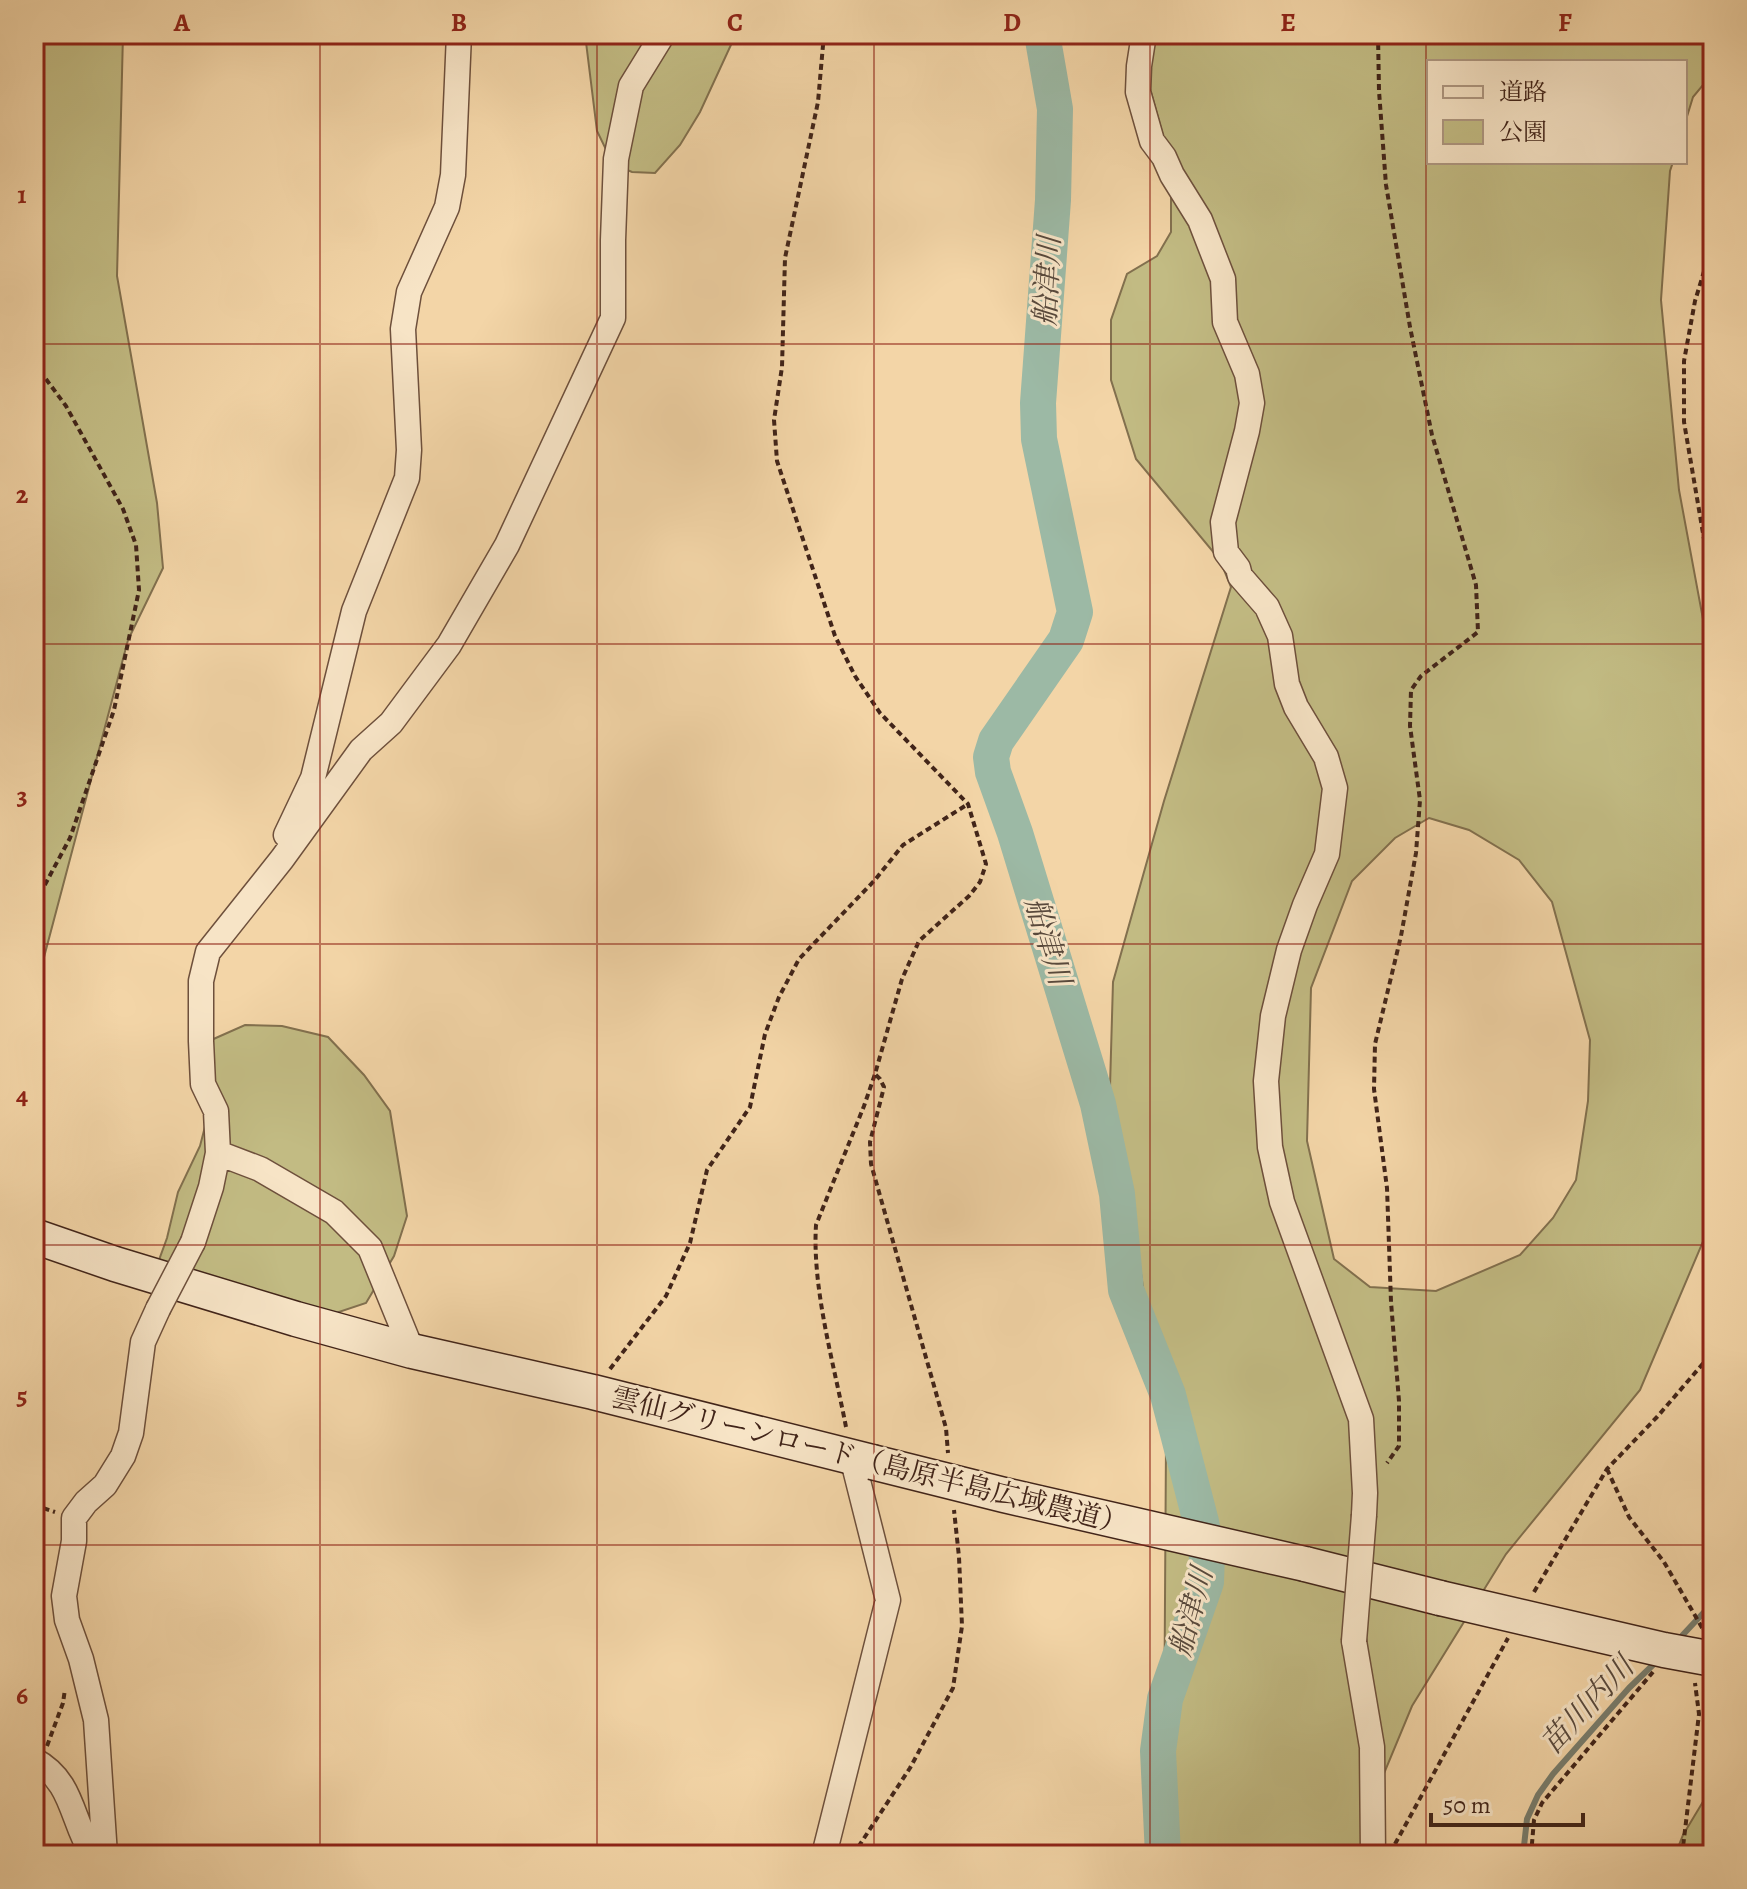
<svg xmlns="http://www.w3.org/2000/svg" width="1747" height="1889" viewBox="0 0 1747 1889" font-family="Alegreya,'Noto Serif JP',serif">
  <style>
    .green { fill: #c2bb83; stroke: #82704e; stroke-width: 2; fill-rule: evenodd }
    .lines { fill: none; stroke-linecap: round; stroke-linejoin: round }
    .stream { stroke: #787d6d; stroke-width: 6 }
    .river { stroke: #9cb9a5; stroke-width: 36 }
    .street-casing { stroke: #6e503c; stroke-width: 27 }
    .secondary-casing { stroke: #412419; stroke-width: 37 }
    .path { stroke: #412419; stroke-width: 4; stroke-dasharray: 6 4; stroke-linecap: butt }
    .street { stroke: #f7e4c6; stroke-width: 24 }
    .secondary { stroke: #f7e4c6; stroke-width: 34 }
    .street-bridge-casing { stroke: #6e503c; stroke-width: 27; stroke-linecap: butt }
    .secondary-bridge-casing { stroke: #412419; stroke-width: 37; stroke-linecap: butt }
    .street-bridge { stroke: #f7e4c6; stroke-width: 24 }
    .secondary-bridge { stroke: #f7e4c6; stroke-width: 34 }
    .grid { fill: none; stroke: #8f2418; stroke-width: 2; stroke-opacity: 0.55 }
    .labels { text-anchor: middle; stroke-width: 6; stroke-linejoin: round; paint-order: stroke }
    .street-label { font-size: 28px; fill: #412419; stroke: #f7e4c6 }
    .water-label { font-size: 30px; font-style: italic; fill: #58493c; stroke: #f7e4c6 }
    .neatline { fill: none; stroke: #8f2418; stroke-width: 3 }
    .grid-label { font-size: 26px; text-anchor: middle; font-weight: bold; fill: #8f2418 }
  </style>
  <rect width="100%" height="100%" fill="#f3d5a7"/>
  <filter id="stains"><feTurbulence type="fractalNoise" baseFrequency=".0025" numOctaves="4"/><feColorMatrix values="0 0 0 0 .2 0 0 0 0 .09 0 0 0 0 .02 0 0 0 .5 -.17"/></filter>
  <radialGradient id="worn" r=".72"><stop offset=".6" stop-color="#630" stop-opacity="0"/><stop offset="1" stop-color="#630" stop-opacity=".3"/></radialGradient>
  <path class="green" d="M 34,34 L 123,34 L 117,276 L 157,503 L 163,568 L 128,640 L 34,995 Z
    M 585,34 L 736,34 L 700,112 L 680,145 L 655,173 L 632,172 L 613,164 L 597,131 Z
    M 1135,34 L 1713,34 L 1713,73 L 1693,97 L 1685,123 L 1685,62 L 1429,62 L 1429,162 L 1673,162 L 1670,171 L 1661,300 L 1679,490 L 1713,673 L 1713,1218 L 1640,1390 L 1506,1554 L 1412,1706 L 1363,1824 L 1360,1855 L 1167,1855 L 1164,1756 L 1166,1443 L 1128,1186 L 1110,1087 L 1113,982 L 1164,801 L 1231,587 L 1220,560 L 1136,459 L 1111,380 L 1111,320 L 1127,274 L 1157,256 L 1171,232 L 1171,165 ZM 1429,818 L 1469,830 L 1519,860 L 1552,902 L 1590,1040 L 1588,1101 L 1576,1180 L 1553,1218 L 1520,1255 L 1436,1291 L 1370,1287 L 1334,1259 L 1307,1141 L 1311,988 L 1352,881 L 1395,838 Z
    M 245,1025 L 282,1026 L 328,1037 L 364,1075 L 390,1111 L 407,1216 L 394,1256 L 366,1303 L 327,1316 L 172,1283 L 159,1260 L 167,1238 L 178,1192 L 200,1146 L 208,1115 L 209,1041 Z
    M 1713,1785 L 1713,1855 L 1675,1855 L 1683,1835 Z"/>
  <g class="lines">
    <path class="stream" d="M 1678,1640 L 1707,1609 L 1713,1601
      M 1523,1855 L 1527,1819 L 1538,1795 L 1553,1774 L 1629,1688 L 1656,1662"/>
    <path class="river" d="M 1042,34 L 1055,109 L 1053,200 L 1038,403 L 1039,439 L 1075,612 L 1066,640 L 996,741 L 991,757 L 993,772 L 1015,833 L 1098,1104 L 1117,1194 L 1126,1290 L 1168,1395 L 1201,1522 L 1207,1554 L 1206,1582 L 1165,1699 L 1158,1751 L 1163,1855"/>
    <defs>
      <path id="street" d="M 1144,34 L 1139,66 L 1138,92 L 1152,141 L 1164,157 L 1172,175 L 1200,220 L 1223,279 L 1225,322 L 1247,374 L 1252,403 L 1247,431 L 1223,522 L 1226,552 L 1238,568 L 1240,576 L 1267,607 L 1280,636 L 1287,684 L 1296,707 L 1326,757 L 1335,788 L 1327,854 L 1305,905 L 1289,950 L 1273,1016 L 1266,1081 L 1270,1147 L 1282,1202 L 1361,1419 L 1365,1493 L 1364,1515
        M 286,835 L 313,778 L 354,611 L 407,478 L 409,450 L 403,329 L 409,292 L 447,207 L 453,175 L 459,34
        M 218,1153 L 260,1169 L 334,1212 L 370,1248 L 412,1351
        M 193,1242 L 211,1187 L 218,1153 L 216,1111 L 203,1084 L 201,1041 L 201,981 L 208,952 L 282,859 L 361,750 L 391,723 L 449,645 L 507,545 L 613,318 L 613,240 L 616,159 L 631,86 L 663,34
        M 1354,1641 L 1372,1747 L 1373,1855
        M 34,1760 C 74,1781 71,1821 93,1855
        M 105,1855 L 96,1720 L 81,1659 L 67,1620 L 64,1596 L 74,1541 L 74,1518 L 86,1502 L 105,1485 L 123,1456 L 131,1433 L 143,1342 L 158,1309
        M 824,1855 L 888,1600 L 852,1457"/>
      <path id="secondary" d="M 34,1236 L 115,1264 L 296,1319 L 412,1351 L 593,1392 L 872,1462
        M 1305,1564 L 1440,1598"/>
    </defs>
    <use href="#street" class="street-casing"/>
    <use href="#secondary" class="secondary-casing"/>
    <path class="path" d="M 824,34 L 818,102 L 785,258 L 782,367 L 774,420 L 777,461 L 835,636 L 855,676 L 880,713 L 968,804 L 986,864 L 980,882 L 969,896 L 919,941 L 902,979 L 875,1074 L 880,1079 L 884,1087 L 870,1142 L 871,1164 L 946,1428 L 948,1453
      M 1378,34 L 1379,91 L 1386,185 L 1410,327 L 1432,435 L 1476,585 L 1478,632 L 1421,676 L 1411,690 L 1410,726 L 1420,800 L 1416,853 L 1401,936 L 1375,1044 L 1374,1089 L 1387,1188 L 1391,1302 L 1399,1401 L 1399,1446 L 1387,1463
      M 1713,242 L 1695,301 L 1684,361 L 1684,422 L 1704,539 L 1713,575
      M 34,363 L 66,406 L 123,509 L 136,545 L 139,590 L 114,710 L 70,838 L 34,905
      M 34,1031 L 37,1052 L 34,1062
      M 610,1369 L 666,1296 L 690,1243 L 707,1170 L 750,1107 L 765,1034 L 779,997 L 799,959 L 874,881 L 903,845 L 968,804
      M 846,1427 C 834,1364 812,1289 816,1225 L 864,1106 L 875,1074
      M 1607,1469 L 1629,1517 L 1664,1562 L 1704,1631
      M 34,1505 L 55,1512
      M 1534,1592 L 1607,1469 L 1657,1417 L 1713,1352
      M 1703,1631 L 1713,1620
      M 47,1746 L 63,1703 L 65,1689
      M 1395,1844 L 1508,1638
      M 34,1849 L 40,1794
      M 853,1855 L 910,1768 L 953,1688 L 962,1626 L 959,1557 L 954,1510
      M 1531,1855 L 1534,1820 L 1542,1803 L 1653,1672
      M 1682,1855 L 1699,1714 L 1695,1683"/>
    <use href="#street" class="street"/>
    <use href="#secondary" class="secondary"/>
    <defs>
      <path id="street-bridge" d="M 158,1309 L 193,1242
        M 1354,1641 L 1364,1515"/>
      <path id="secondary-bridge" d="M 872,1462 L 1004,1495 L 1305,1564
        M 1440,1598 L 1664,1650 L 1713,1659"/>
    </defs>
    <use href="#street-bridge" class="street-bridge-casing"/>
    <use href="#secondary-bridge" class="secondary-bridge-casing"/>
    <use href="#street-bridge" class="street-bridge"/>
    <use href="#secondary-bridge" class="secondary-bridge"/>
  </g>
  <path class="grid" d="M 320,34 L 320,1855M 597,34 L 597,1855M 874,34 L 874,1855M 1150,34 L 1150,1855M 1426,34 L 1426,1855M 34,344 L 1713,344M 34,644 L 1713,644M 34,944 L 1713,944M 34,1245 L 1713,1245M 34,1545 L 1713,1545"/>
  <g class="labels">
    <g class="street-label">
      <text transform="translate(870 1460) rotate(14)" y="10">雲仙グリーンロード（島原半島広域農道）</text>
    </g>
    <g class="water-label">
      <text transform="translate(1047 281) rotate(-87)" y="10">船津川</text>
      <text transform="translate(1048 941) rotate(73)" y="10">船津川</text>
      <text transform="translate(1191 1612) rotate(-75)" y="10">船津川</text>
      <text transform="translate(1587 1705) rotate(-47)" y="10">苗川内川</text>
    </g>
  </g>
  <rect width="1747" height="1889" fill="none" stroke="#f3d5a7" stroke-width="88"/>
  <rect x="1427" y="60" width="260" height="104" fill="#f7e4c6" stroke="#ae9781" stroke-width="2"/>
  <rect x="1443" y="86" width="40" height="12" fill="#f7e4c6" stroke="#ae9781" stroke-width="2"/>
  <text x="1499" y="100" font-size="24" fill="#412419">道路</text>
  <rect x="1443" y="120" width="40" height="24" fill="#c2bb83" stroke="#ae9781" stroke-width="2"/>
  <text x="1499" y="140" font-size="24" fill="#412419">公園</text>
  <path d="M1431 1813v12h152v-12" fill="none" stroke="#412419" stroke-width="4"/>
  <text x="1443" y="1813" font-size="24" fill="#412419" stroke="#f7e4c6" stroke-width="6" paint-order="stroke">50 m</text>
  <rect x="44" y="44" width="1659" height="1801" class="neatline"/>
  <g class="grid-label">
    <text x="182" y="31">A</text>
    <text x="459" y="31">B</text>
    <text x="735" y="31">C</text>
    <text x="1012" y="31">D</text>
    <text x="1288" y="31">E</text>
    <text x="1565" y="31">F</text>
    <text x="22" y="203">1</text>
    <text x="22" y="503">2</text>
    <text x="22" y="804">3</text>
    <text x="22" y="1104">4</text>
    <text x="22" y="1404">5</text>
    <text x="22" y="1704">6</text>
  </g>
  <rect width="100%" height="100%" filter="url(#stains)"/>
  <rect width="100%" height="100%" fill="url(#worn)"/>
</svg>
